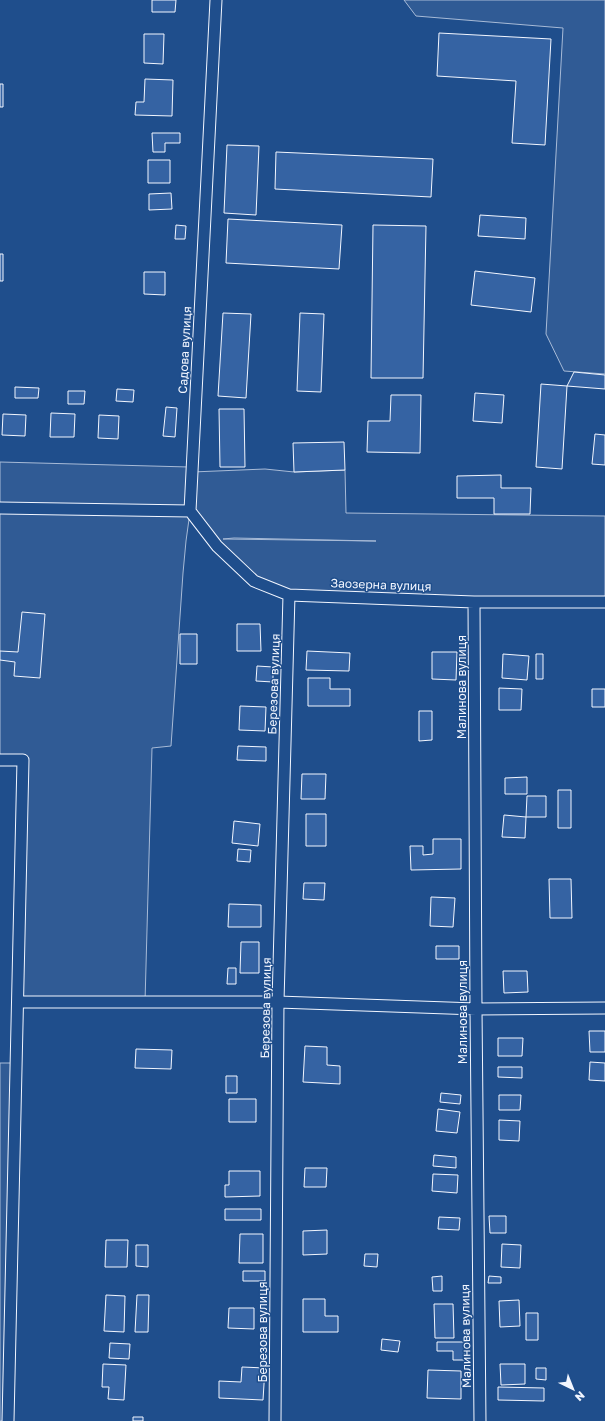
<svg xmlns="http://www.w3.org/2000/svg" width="605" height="1421" viewBox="0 0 605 1421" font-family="'Golos Text',sans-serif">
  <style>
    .green { fill: #305b95; stroke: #a8bbd7; fill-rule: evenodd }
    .building { fill: #3563a3; stroke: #f2f6ff }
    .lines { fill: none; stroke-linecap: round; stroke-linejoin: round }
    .street-casing { stroke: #f2f6ff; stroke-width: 13 }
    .street { stroke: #1f4e8c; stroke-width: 11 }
    .labels { text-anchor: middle; stroke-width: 3; stroke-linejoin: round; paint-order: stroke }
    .street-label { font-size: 12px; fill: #f2f6ff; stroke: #1f4e8c }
  </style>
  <rect width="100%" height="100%" fill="#1f4e8c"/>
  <path class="green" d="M 404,0 L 605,0 L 605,374 L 564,371 L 546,334 L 563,28 L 416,16 Z
    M 0,462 L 189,467 L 192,472 L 265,469 L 294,472 L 345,470 L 346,513 L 605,516 L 605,602 L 289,595 L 254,581 L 190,512 L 186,541 L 183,573 L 171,746 L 152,748 L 145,1002 L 22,1002 L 23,760 L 0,759 ZM 234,538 L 375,541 L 376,541 L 223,539 Z
    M 0,1063 L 17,1063 L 5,1421 L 0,1421 Z"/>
  <path class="building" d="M 152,0 L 176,0 L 175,12 L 152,12 Z
    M 439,33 L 551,39 L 545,145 L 512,143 L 516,81 L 437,76 Z
    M 144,34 L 164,34 L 163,64 L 144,63 Z
    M 145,79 L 173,80 L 172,116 L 135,115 L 136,102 L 144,102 Z
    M 0,84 L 3,84 L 3,107 L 0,107 Z
    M 152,133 L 180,133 L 180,143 L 165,143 L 165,152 L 153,152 Z
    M 227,145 L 259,146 L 256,215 L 224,213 Z
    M 276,152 L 433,159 L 431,197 L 275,189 Z
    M 148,160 L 170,160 L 170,183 L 148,183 Z
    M 171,193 L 172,209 L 149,210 L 149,194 Z
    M 480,215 L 526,218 L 525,239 L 478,236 Z
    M 228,219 L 342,225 L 339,269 L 226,263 Z
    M 176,225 L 186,226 L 185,239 L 175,239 Z
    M 373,225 L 426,226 L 423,378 L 371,378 Z
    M 0,254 L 3,254 L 3,281 L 0,281 Z
    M 475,271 L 535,278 L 531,312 L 471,305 Z
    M 144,272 L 165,272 L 165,295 L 144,294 Z
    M 223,313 L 251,314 L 246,398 L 218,396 Z
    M 300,313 L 324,314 L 321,392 L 297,391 Z
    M 574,372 L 605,375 L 605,389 L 567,386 Z
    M 541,384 L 567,386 L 562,469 L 536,467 Z
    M 15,387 L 39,388 L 38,398 L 15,398 Z
    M 117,389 L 134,390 L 133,402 L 116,401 Z
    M 68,391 L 85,391 L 84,404 L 68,404 Z
    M 475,393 L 504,395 L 502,423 L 473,421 Z
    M 391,395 L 421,395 L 420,453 L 367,452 L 368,421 L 390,421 Z
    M 166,407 L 177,408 L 175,437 L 163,436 Z
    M 219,409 L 244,409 L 245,467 L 220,467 Z
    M 51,413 L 75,414 L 74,437 L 50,437 Z
    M 3,414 L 26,415 L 25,436 L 2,435 Z
    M 99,415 L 119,416 L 118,439 L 98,438 Z
    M 595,434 L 605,435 L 605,465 L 592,464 Z
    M 344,442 L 345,470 L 294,472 L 293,443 Z
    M 501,475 L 501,488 L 531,488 L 530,514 L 494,514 L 494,498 L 457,498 L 457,476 Z
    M 22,612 L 45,614 L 40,678 L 14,676 L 15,662 L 0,660 L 0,651 L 18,652 Z
    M 237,624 L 260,624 L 261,651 L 237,651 Z
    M 180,634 L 197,634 L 197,664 L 180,664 Z
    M 307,651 L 350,653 L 349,671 L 306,670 Z
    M 432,652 L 457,652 L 456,680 L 432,679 Z
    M 503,654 L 529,656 L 527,680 L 502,678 Z
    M 536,654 L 543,654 L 543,679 L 536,679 Z
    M 257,666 L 273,667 L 273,682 L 256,681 Z
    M 308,678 L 330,678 L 330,689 L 350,689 L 350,706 L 308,706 Z
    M 499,688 L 522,689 L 521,710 L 499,710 Z
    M 592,689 L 605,689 L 605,707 L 592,707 Z
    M 240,706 L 266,707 L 265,731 L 239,730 Z
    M 419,711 L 432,711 L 432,740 L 419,741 Z
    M 238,746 L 266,747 L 266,761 L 237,760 Z
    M 302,774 L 326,774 L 325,799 L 301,799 Z
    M 527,777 L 527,794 L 505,794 L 505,778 Z
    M 558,790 L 571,790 L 571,828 L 558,828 Z
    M 527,796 L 546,796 L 546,817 L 526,817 Z
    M 306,814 L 326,814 L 326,846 L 306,846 Z
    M 504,815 L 526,817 L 525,838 L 502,837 Z
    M 234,821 L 260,824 L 258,846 L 232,843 Z
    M 433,839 L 461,839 L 461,869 L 411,870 L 410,846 L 423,846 L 423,855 L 433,854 Z
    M 238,849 L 251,850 L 250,862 L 237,861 Z
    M 549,879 L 571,879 L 572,918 L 550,918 Z
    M 304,883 L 325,883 L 324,900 L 303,899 Z
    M 431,897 L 455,898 L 453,927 L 430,926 Z
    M 229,904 L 261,905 L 261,927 L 228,927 Z
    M 241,942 L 259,942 L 259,973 L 240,973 Z
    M 436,946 L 459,946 L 459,959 L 436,959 Z
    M 228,968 L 236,968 L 236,984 L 227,984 Z
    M 503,971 L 527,971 L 528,992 L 504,993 Z
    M 589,1031 L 605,1031 L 605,1052 L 590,1052 Z
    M 498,1038 L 523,1038 L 522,1056 L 498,1056 Z
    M 305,1046 L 327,1047 L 327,1065 L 340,1066 L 340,1084 L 303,1082 Z
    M 136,1049 L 172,1050 L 171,1069 L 135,1068 Z
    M 590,1062 L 605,1063 L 605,1081 L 589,1080 Z
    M 498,1067 L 522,1067 L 522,1078 L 498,1077 Z
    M 226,1076 L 237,1076 L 237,1093 L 226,1093 Z
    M 441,1093 L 461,1095 L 460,1104 L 440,1102 Z
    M 499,1095 L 521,1095 L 520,1110 L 499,1110 Z
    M 229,1099 L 256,1099 L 256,1122 L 229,1122 Z
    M 438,1109 L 460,1112 L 457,1133 L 436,1131 Z
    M 499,1120 L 520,1121 L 519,1141 L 499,1140 Z
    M 434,1155 L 456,1157 L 456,1168 L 433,1166 Z
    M 305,1168 L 327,1168 L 326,1187 L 304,1187 Z
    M 229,1171 L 260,1171 L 260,1196 L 225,1197 L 225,1185 L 229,1185 Z
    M 433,1174 L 458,1175 L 457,1193 L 432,1191 Z
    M 225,1209 L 261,1209 L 261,1220 L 225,1220 Z
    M 489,1216 L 506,1216 L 506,1233 L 490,1233 Z
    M 439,1217 L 460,1218 L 459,1230 L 438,1229 Z
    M 327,1230 L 327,1254 L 303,1255 L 303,1231 Z
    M 240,1234 L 263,1234 L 263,1263 L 239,1263 Z
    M 106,1240 L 128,1240 L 127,1267 L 105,1267 Z
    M 502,1244 L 521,1245 L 520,1268 L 501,1267 Z
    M 136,1245 L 148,1245 L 148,1267 L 136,1266 Z
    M 365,1254 L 378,1254 L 377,1267 L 364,1266 Z
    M 243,1271 L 265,1271 L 265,1281 L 243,1281 Z
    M 442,1276 L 442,1291 L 433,1291 L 432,1277 Z
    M 489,1276 L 501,1277 L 501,1283 L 488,1283 Z
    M 106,1295 L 125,1296 L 124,1332 L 104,1331 Z
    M 137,1295 L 149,1295 L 148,1332 L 135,1332 Z
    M 303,1299 L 325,1299 L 325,1316 L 338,1316 L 338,1332 L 303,1332 Z
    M 519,1300 L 520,1326 L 500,1327 L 499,1301 Z
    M 434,1304 L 453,1304 L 454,1338 L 435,1338 Z
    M 229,1308 L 254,1308 L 254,1329 L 228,1328 Z
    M 526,1313 L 538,1313 L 538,1340 L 526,1340 Z
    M 382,1339 L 400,1341 L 398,1352 L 381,1350 Z
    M 437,1342 L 464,1342 L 465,1360 L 453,1360 L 453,1351 L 437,1351 Z
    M 110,1343 L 130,1344 L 129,1359 L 109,1358 Z
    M 103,1364 L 126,1365 L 124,1400 L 108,1399 L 109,1387 L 102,1387 Z
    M 500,1364 L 525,1364 L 525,1384 L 501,1385 Z
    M 242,1367 L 265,1368 L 263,1400 L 219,1398 L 219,1381 L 241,1382 Z
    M 536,1368 L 546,1368 L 546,1380 L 536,1379 Z
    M 428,1370 L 461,1371 L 461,1399 L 427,1398 Z
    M 498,1387 L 544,1388 L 544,1401 L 498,1400 Z
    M 133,1417 L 143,1417 L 143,1421 L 133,1421 Z"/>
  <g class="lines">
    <defs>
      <path id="street" d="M 0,508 L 190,511
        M 190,511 L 216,0
        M 190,511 L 217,546 L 254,581 L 289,595 L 474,602 L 605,602
        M 474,602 L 476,1009 L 480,1421
        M 0,760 L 23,760 L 8,1421
        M 22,1002 L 278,1002 L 476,1009 L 605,1008
        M 275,1421 L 278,1002 L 289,595"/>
    </defs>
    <use href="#street" class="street-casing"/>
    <use href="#street" class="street"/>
  </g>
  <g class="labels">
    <g class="street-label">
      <text transform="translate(185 350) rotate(-87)" y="4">Садова вулиця</text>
      <text transform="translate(381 585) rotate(2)" y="4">Заозерна вулиця</text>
      <text transform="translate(274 684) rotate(-88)" y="4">Березова вулиця</text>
      <text transform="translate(462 687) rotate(-90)" y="4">Малинова вулиця</text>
      <text transform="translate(266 1008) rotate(-89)" y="4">Березова вулиця</text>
      <text transform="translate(463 1012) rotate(-90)" y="4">Малинова вулиця</text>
      <text transform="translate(263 1332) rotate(-90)" y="4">Березова вулиця</text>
      <text transform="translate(466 1336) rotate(-91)" y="4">Малинова вулиця</text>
    </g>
  </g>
  <g transform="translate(573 1389) rotate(137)" stroke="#1f4e8c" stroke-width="3" paint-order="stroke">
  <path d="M0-3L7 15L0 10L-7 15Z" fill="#f2f6ff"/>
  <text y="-6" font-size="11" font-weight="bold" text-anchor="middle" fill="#f2f6ff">N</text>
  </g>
</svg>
